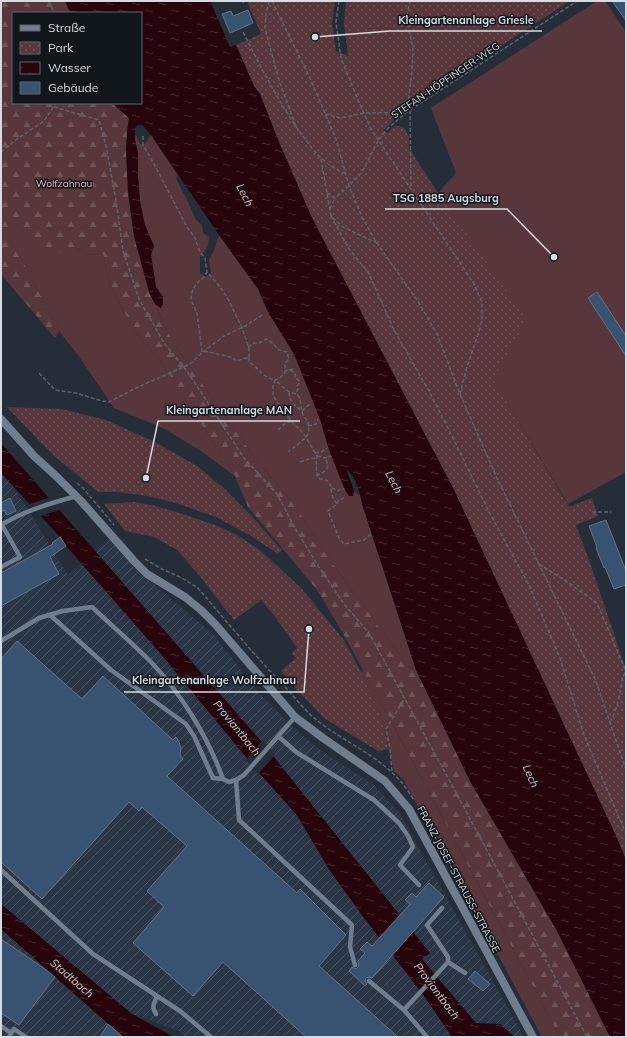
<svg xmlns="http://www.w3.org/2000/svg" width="627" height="1038" viewBox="0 0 627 1038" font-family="Mulish,sans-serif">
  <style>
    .industrial { fill: url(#industrial-furrows) }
    .grass { fill: #57373b }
    .forest { fill: url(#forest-firs) }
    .park { fill: url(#park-dots) }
    .water { fill: url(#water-ripples) }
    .pier { fill: #252e38 }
    .building { fill: #385371; stroke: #67727e }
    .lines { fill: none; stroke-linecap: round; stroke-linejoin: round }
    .path { stroke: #5b636d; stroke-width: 1.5; stroke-dasharray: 4 2; stroke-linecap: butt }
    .service { stroke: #707d8c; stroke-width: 4.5 }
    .minor { stroke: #707d8c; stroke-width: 8 }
    .labels { text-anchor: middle; stroke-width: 3; stroke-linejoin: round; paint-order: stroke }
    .street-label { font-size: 10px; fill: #d5dbe2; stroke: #11161a }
    .park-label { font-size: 10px; fill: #fbbdc3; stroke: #11161a }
    .water-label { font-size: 11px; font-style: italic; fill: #ffb2ba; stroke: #11161a }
    .leader { fill: none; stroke: #d5dbe2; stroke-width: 1.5 }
    .callout-dot { fill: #d5dbe2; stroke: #11161a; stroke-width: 1.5 }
    .callout-label { font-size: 11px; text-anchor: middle; font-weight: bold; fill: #d5dbe2; stroke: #11161a; stroke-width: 3; stroke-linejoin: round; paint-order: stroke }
  </style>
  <defs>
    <pattern id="industrial-furrows" width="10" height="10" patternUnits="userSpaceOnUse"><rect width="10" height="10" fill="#2a3646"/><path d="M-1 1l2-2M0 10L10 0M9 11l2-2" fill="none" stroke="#485260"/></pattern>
    <pattern id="forest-firs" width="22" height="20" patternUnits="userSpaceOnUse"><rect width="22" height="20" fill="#57373b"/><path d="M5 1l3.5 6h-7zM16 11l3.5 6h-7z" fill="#6e5357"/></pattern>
    <pattern id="park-dots" width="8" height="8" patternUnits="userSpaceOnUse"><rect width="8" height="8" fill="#57373b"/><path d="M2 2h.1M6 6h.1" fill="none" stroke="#6e5357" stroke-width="1.8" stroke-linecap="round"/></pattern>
    <pattern id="water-ripples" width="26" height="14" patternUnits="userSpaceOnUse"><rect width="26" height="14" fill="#27040b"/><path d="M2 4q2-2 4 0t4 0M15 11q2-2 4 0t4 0" fill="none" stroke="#45282e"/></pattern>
  </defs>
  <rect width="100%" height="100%" fill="#252e38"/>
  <path class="industrial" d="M 1,473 L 17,492 L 68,575 L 111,537 L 132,566 L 213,634 L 260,694 L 293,727 L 320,750 L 375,786 L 400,814 L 524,1037 L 185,1037 L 179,1031 L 132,1014 L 1,904 Z
    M 1,929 L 55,977 L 123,1037 L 1,1037 Z"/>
  <path class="grass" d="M 597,1 L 605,1 L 626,32 L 626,472 L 568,504 L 492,378 L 526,320 L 438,193 L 456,173 L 431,108 Z
    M 135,134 L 140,143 L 142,145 L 145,144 L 151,135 L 178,175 L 176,179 L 189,204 L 196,220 L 202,225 L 203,233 L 209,237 L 208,246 L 200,257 L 200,273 L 205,277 L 211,274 L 209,260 L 214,251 L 219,235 L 258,289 L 268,312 L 294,354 L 320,419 L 329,450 L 353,496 L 354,492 L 361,496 L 362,504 L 416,670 L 408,666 L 330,560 L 294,504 L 255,458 L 174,344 L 155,304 L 161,308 L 163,297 L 156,287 L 151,255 L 154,246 L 145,225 L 140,201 L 138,176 L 138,153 L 135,140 Z
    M 11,219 L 24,233 L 75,247 L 87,255 L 103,254 L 110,285 L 133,329 L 161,362 L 235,476 L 201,451 L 163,428 L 114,408 L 78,355 L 59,331 L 27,269 L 11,243 Z
    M 364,671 L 560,1037 L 542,1037 L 505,968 L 459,881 L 403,779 L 394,771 L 384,726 L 371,693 L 361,672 Z"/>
  <path class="forest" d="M 1,1 L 65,1 L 70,13 L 13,13 L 13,103 L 112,103 L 129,118 L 127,132 L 126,152 L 128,192 L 134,236 L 149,292 L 174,344 L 255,458 L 294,504 L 330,560 L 408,666 L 416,670 L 470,781 L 557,931 L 610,1037 L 560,1037 L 391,721 L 345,637 L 318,591 L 248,507 L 235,476 L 161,362 L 133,329 L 110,285 L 103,254 L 87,255 L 75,247 L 47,257 L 24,233 L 11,220 L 11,243 L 27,269 L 59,331 L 55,338 L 1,274 Z"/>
  <path class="park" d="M 247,1 L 335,1 L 332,24 L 336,51 L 348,56 L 344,23 L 346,1 L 570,1 L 405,108 L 383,131 L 388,133 L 392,128 L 396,126 L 402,127 L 405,129 L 409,137 L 409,148 L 438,193 L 527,320 L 493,379 L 569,507 L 592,498 L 598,516 L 576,525 L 589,560 L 626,669 L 626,860 L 617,838 L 454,490 L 312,218 L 279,142 L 260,94 L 254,86 L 236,45 L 261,34 Z
    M 7,407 L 62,409 L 106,420 L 155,442 L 197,466 L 226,490 L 256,521 L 282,550 L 278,554 L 251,536 L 216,517 L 176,503 L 148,496 L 117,492 L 98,492 L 53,455 Z
    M 134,502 L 152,505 L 183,514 L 215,525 L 237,535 L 260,550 L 302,589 L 343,639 L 361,672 L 371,693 L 384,726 L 389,749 L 378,751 L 324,718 L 299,692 L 281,671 L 296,658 L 292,653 L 297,648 L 276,618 L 261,600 L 234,620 L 198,574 L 177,550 L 154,537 L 125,531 L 104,504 Z"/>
  <path class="water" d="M 65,1 L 215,1 L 211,3 L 230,47 L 236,45 L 254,86 L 260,94 L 279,142 L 312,218 L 454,490 L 617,838 L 626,860 L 626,1037 L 610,1037 L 557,931 L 470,781 L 416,670 L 362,504 C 360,492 356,478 347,470 C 348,478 356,488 353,496 L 349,496 L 345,490 L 329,450 L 320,419 L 294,354 L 268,312 L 258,289 L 219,235 L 151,135 L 142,125 L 138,125 L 135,128 L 135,140 L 138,153 L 138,176 L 140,201 L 145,225 L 154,246 L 151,255 L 153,268 L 156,287 L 163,297 L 163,304 L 161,308 L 155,304 L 149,292 L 134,236 L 128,192 L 126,152 L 127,132 L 129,118 L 112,103 L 141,103 L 141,13 L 70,13 Z
    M 1,443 L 262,742 L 430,953 L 422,959 L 476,1023 L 500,1024 L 515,1037 L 452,1037 L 424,996 L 364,918 L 330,871 L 296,814 L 259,773 L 160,653 L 66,546 L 60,537 L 1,473 Z
    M 1,904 L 132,1014 L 174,1037 L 123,1037 L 1,929 Z"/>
  <path class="pier" d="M 51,497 L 62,509 L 38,517 L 27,505 Z
    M 263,740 L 275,755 L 258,774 L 246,760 Z"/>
  <path class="building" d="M 612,1 L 626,1 L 626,21 Z
    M 248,10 L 253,23 L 230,33 L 222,14 L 231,11 L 233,16 Z
    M 597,292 L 626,336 L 626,356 L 588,298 Z
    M 10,498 L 16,511 L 7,515 L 4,510 L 1,512 L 1,503 Z
    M 606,520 L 626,571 L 626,585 L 614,589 L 605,567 L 604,568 L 596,548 L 597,547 L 589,526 Z
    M 60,537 L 66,546 L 50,557 L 59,574 L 1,606 L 1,573 L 53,544 L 52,543 Z
    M 17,641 L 82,699 L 103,676 L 173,740 L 176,737 L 179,742 L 181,748 L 180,755 L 183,759 L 167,776 L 297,893 L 300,889 L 346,935 L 319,966 L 398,1037 L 306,1037 L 223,962 L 193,996 L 133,943 L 164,907 L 147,891 L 187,846 L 142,807 L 139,811 L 129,802 L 42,899 L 1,862 L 1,659 Z
    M 429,883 L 444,897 L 372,978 L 369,977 L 366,978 L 365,981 L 367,984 L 365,986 L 349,971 L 352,967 L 356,969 L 359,966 L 358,961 L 365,953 L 360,949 L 367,942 L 372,946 L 410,904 L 405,900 L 412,893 L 416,897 Z
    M 1,939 L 42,967 L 55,977 L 19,1025 L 1,1013 Z
    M 475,971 L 490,984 L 483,991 L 468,979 Z
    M 108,1024 L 123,1037 L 100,1037 Z"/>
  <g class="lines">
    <path class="path" d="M 49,1 L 54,13
      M 269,1 L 266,14 L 265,27 L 269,44 L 280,83 L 296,126
      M 272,1 L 310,78 L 336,139 L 349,186 L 363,219 L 377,243 L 419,303 L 437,334 L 460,394 L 496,476 L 596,681 L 626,770
      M 339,1 L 336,22 L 341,58 L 358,100 L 371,129 L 474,284 L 482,302 L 482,318 L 480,328 L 467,367 L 460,394
      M 243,3 L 244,1
      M 243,32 C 262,69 280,106 305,139 C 310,145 315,153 321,158 C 328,165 338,170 347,175
      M 54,107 L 99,120 L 106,146 L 116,200 L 123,251 L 139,299 L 164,343 L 187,371 L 244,458 L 277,494 L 295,528 L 317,564 L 344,604 L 369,633 L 460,800 L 587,1037
      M 410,110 L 411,188
      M 325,114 L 340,118 L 364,113 L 407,112 L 412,71 L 413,48 L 408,26 L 407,15 L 410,1
      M 143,136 L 143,145 L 153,162 L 187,227 L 195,238 L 200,252 L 205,258 L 207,272
      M 1,152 L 17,139 L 44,121 L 56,103
      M 321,159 L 331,216 L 343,227 L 377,243
      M 327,193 L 335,198 L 349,186 L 362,172 L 378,141 L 387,129 L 407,112 L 577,1
      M 330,209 L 335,198
      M 331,216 L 349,249 L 368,272 L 394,330 L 430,393 L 451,434 L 490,514 L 529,585 L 560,658 L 584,735 L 626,834
      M 248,347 L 254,343 L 259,343 L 266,339 L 271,342 L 279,350 L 287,352 L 289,359 L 285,363 L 285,373 L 280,378 L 275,380 C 280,384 285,390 290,392 C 294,394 297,393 299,397 C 303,406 299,414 308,421 C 308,425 310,430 308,434 C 307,438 292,449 288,452
      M 204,351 L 231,357 L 237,361 L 249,357 L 249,362 C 260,369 260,376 275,380 L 273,387 L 273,395 L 277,402 L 285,412 L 291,421 L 304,434 L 317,456 C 316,464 315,472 320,479 C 332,480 330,485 332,495 C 333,498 335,501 337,504 L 328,511 L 339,538 L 344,544 L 364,540 L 371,534
      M 202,352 L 197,313 L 191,300 L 192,292 L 196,284 L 203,278 L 207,272 L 221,288 L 229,301 L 242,328 L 249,348 L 249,357
      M 290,370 L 295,373 L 295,377 L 300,382 L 297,386 L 298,389 L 295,394
      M 39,373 L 55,390 L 76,393 L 102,401 L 109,402 L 138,387 L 190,364 L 204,351 L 224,336 L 247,325 L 264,314
      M 285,373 L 287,370 L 294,369
      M 289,392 C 289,401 295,406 302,411 L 311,403
      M 308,426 L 316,424 L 318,419
      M 278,430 L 283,425 L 291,421
      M 315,453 L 321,452 L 327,448
      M 317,456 L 325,458 L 331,456
      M 300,462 L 309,459 L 317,458
      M 316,475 C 326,472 331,468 325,458
      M 77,483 L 83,488 L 114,525
      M 332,488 L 338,491 L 340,489 L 344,489
      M 337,504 L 339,500 L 346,497
      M 592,512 L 611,512
      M 145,559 L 160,568 L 182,578 L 198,588 C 227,622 255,656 286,688 C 295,698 304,709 313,717 C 346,745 391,759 413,799
      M 539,564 L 566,581 L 597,603 L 618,653 L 626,671
      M 610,722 C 616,712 619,699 621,687 C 622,681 622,677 626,672
      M 392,771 L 390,749 L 386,729 L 405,698"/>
    <path class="service" d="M 1,525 C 24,511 51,503 77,496
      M 1,567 L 20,557 L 2,525
      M 50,615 L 111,670 L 186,724 L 194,736 L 213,778 L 223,779
      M 1,641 L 39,618 L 63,611 L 92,607 C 111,625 131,642 150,661 C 181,693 208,737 223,779 L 229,782 L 236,780 L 244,775 L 295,717
      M 278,736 L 296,752 L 374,800 L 399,823 L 408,836 L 413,847 L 400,865 L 419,885
      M 236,780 L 239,820 L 352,925 L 350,947 L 355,965
      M 1,870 L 93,954 L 180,1011 L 211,1037
      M 448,962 L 465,973
      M 369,981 L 404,1010 L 427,1037
      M 404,1010 L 448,962 L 448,957 L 427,925 L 442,908
      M 156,1014 C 151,1006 154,1004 157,996
      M 1,1026 L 11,1033
      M 9,1037 L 14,1029 L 26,1037"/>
    <path class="minor" d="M 1,419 L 34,456 L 56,476 L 81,501 L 134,561 L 147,574 L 185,597 L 201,610 L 215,624 L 295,717 L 323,738 L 385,781 L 409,809 L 533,1037"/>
  </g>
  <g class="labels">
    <g class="street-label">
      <text transform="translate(445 80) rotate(-34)" y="4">STEFAN-HÖPFINGER-WEG</text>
      <text transform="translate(459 879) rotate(62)" y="4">FRANZ-JOSEF-STRAUSS-STRASSE</text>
    </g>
    <g class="park-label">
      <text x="64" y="187">Wolfzahnau</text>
    </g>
    <g class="water-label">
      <text transform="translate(245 195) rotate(63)" y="4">Lech</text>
      <text transform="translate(394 482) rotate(63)" y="4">Lech</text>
      <text transform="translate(237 728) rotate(51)" y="4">Proviantbach</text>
      <text transform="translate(531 776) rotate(66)" y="4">Lech</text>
      <text transform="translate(72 978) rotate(41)" y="4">Stadtbach</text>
      <text transform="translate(437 991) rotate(53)" y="4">Proviantbach</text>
    </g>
  </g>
  <path class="leader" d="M315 37L390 31H542M554 257L507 209H385M146 478L158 421H300M309 629L304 692H124"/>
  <g class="callout-dot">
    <circle cx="315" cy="37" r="4"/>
    <circle cx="554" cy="257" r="4"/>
    <circle cx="146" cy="478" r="4"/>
    <circle cx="309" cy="629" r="4"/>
  </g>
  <g class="callout-label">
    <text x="466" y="24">Kleingartenanlage Griesle</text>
    <text x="446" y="202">TSG 1885 Augsburg</text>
    <text x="229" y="414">Kleingartenanlage MAN</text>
    <text x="214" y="684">Kleingartenanlage Wolfzahnau</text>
  </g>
  <rect width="627" height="1038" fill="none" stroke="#d5dbe2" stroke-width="4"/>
  <rect x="12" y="12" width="130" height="92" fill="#11161a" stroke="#5f656a"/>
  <rect x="20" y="25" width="20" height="6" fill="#707d8c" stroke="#5f656a"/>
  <text x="48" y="32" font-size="12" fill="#d5dbe2">Straße</text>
  <rect x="20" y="42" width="20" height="12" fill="url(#park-dots)" stroke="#5f656a"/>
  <text x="48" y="52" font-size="12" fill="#d5dbe2">Park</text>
  <rect x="20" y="62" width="20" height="12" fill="url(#water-ripples)" stroke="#5f656a"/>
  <text x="48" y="72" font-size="12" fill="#d5dbe2">Wasser</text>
  <rect x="20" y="82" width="20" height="12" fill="#385371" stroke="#5f656a"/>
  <text x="48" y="92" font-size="12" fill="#d5dbe2">Gebäude</text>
</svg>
